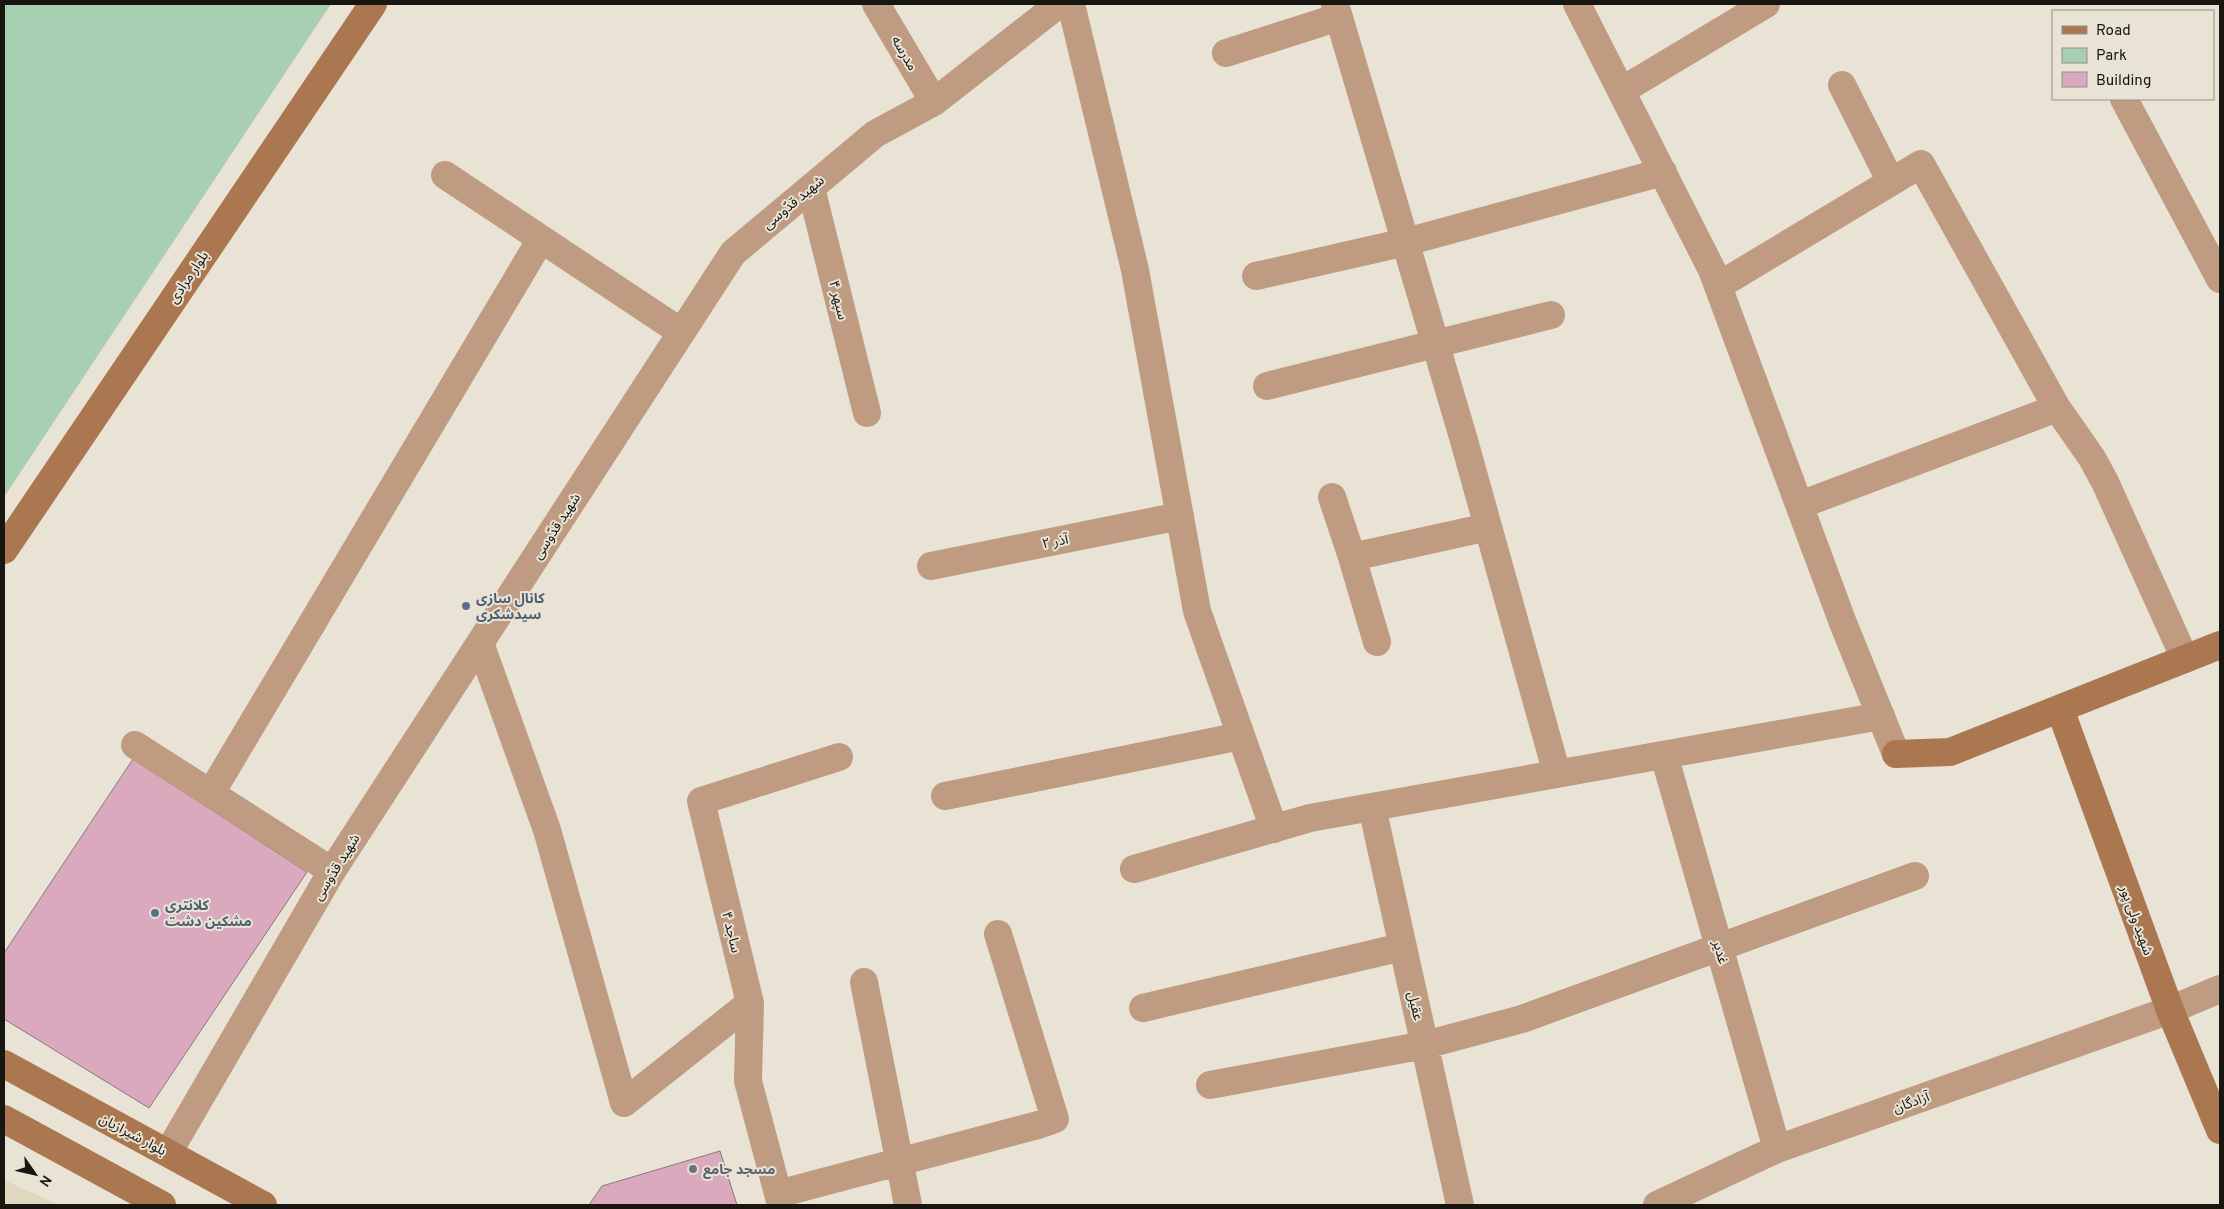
<svg xmlns="http://www.w3.org/2000/svg" width="2224" height="1209" viewBox="0 0 2224 1209" font-family="Overpass,'Noto Sans Arabic',sans-serif">
  <style>
    .built { fill: #dfd8c1 }
    .green { fill: #a8cfb2 }
    .building { fill: #dba9be; stroke: #87787e }
    .lines { fill: none; stroke-linecap: round; stroke-linejoin: round }
    .street { stroke: #bf9b82; stroke-width: 28 }
    .secondary { stroke: #ab7751; stroke-width: 28 }
    .service-dot { fill: #5c6f8a; stroke: #e8e3d4; stroke-width: 2 }
    .worship-dot { fill: #6b7280; stroke: #e8e3d4; stroke-width: 2 }
    .labels { text-anchor: middle; stroke-width: 4; stroke-linejoin: round; paint-order: stroke }
    .street-label { font-size: 14px; fill: #181611; stroke: #e8e3d4 }
    .service-label { font-size: 14px; font-weight: bold; fill: #4e5e75; stroke: #e8e3d4; text-anchor: start }
    .worship-label { font-size: 14px; font-weight: bold; fill: #5b616d; stroke: #e8e3d4; text-anchor: start }
  </style>
  <rect width="100%" height="100%" fill="#e8e3d4"/>
  <path class="built" d="M 4,1180 L 59,1205 L 4,1205 Z"/>
  <path class="green" d="M 4,4 L 331,4 L 4,497 Z"/>
  <path class="building" d="M 133,759 L 307,872 L 149,1108 L 4,1019 L 4,953 Z
    M 720,1151 L 737,1205 L 589,1205 L 602,1186 Z"/>
  <g class="lines">
    <path class="street" d="M 876,4 L 934,102
      M 1071,4 L 1135,270 L 1197,611 L 1274,829
      M 1335,4 L 1463,437 L 1557,774
      M 1577,4 L 1712,270 L 1843,623 L 1896,754
      M 1226,53 L 1339,17
      M 1842,85 L 1891,182
      M 1621,91 L 1766,4
      M 2124,99 L 2220,279
      M 445,175 L 681,332
      M 811,188 L 867,413
      M 1256,276 L 1406,242 L 1663,172
      M 1718,286 L 1921,164 L 2057,408 L 2092,458 L 2105,482 L 2185,659
      M 1267,386 L 1551,315
      M 1332,497 L 1352,557
      M 1800,505 L 2057,408
      M 931,566 L 1180,516
      M 1377,642 L 1352,557 L 1488,527
      M 480,643 L 547,830 L 624,1103 L 750,1003
      M 135,745 L 332,871
      M 1664,755 L 1777,1149
      M 211,793 L 541,239
      M 945,796 L 1241,736
      M 1372,807 L 1460,1205
      M 1134,869 L 1310,818 L 1881,716
      M 864,982 L 908,1205
      M 1143,1008 L 1402,947
      M 1210,1085 L 1425,1045 L 1522,1019 L 1915,876
      M 168,1153 L 332,871 L 733,253 L 875,134 L 934,102 L 1059,4
      M 778,1194 L 1038,1125 L 1055,1119 L 998,934
      M 781,1205 L 748,1081 L 750,1003 L 701,801 L 839,757
      M 1657,1205 L 1777,1149 L 2170,1010 L 2220,989"/>
    <path class="secondary" d="M 4,550 L 373,4
      M 2060,709 L 2170,1010 L 2220,1130
      M 1896,754 L 1950,752 L 2220,645
      M 4,1064 L 263,1205
      M 4,1119 L 162,1205"/>
  </g>
  <g class="service-dot">
    <circle cx="466" cy="606" r="5"/>
    <circle cx="155" cy="913" r="5"/>
  </g>
  <circle class="worship-dot" cx="693" cy="1169" r="5"/>
  <g class="labels">
    <g class="street-label">
      <text transform="translate(905 53) rotate(60)" y="5">مدرسه</text>
      <text transform="translate(793 202) rotate(-40)" y="5">شهید قدّوسی</text>
      <text transform="translate(188 277) rotate(-56)" y="5">بلوار مرادی</text>
      <text transform="translate(839 300) rotate(76)" y="5">سپهر ۴</text>
      <text transform="translate(556 526) rotate(-57)" y="5">شهید قدّوسی</text>
      <text transform="translate(1055 541) rotate(-11)" y="5">آذر ۲</text>
      <text transform="translate(336 867) rotate(-58)" y="5">شهید قدّوسی</text>
      <text transform="translate(2137 920) rotate(70)" y="5">شهید ولی پور</text>
      <text transform="translate(732 932) rotate(76)" y="5">ساجد ۴</text>
      <text transform="translate(1721 952) rotate(74)" y="5">غدیر</text>
      <text transform="translate(1416 1006) rotate(77)" y="5">عقیل</text>
      <text transform="translate(1911 1102) rotate(-20)" y="5">آزادگان</text>
      <text transform="translate(133 1134) rotate(28)" y="5">بلوار شیرازیان</text>
    </g>
    <g class="service-label">
      <text x="476" y="603">کانال سازی<tspan x="476" dy="16">سیدشکری</tspan></text>
      <text x="165" y="910">کلانتری<tspan x="165" dy="16">مشکین دشت</tspan></text>
    </g>
    <g class="worship-label">
      <text x="703" y="1174">مسجد جامع</text>
    </g>
  </g>
  <rect width="2224" height="1209" fill="none" stroke="#181611" stroke-width="10"/>
  <rect x="2052" y="10" width="162" height="90" fill="#e8e3d4" stroke="#959186"/>
  <rect x="2062" y="26" width="25" height="8" fill="#ab7751" stroke="#959186"/>
  <text x="2096" y="35" font-size="15" fill="#181611">Road</text>
  <rect x="2062" y="48" width="25" height="15" fill="#a8cfb2" stroke="#959186"/>
  <text x="2096" y="60" font-size="15" fill="#181611">Park</text>
  <rect x="2062" y="72" width="25" height="15" fill="#dba9be" stroke="#959186"/>
  <text x="2096" y="85" font-size="15" fill="#181611">Building</text>
  <g transform="translate(35 1174) rotate(124)" stroke="#e8e3d4" stroke-width="4" paint-order="stroke">
  <path d="M0-4L9 19L0 12L-9 19Z" fill="#181611"/>
  <text y="-8" font-size="14" font-weight="bold" text-anchor="middle" fill="#181611">N</text>
  </g>
</svg>
